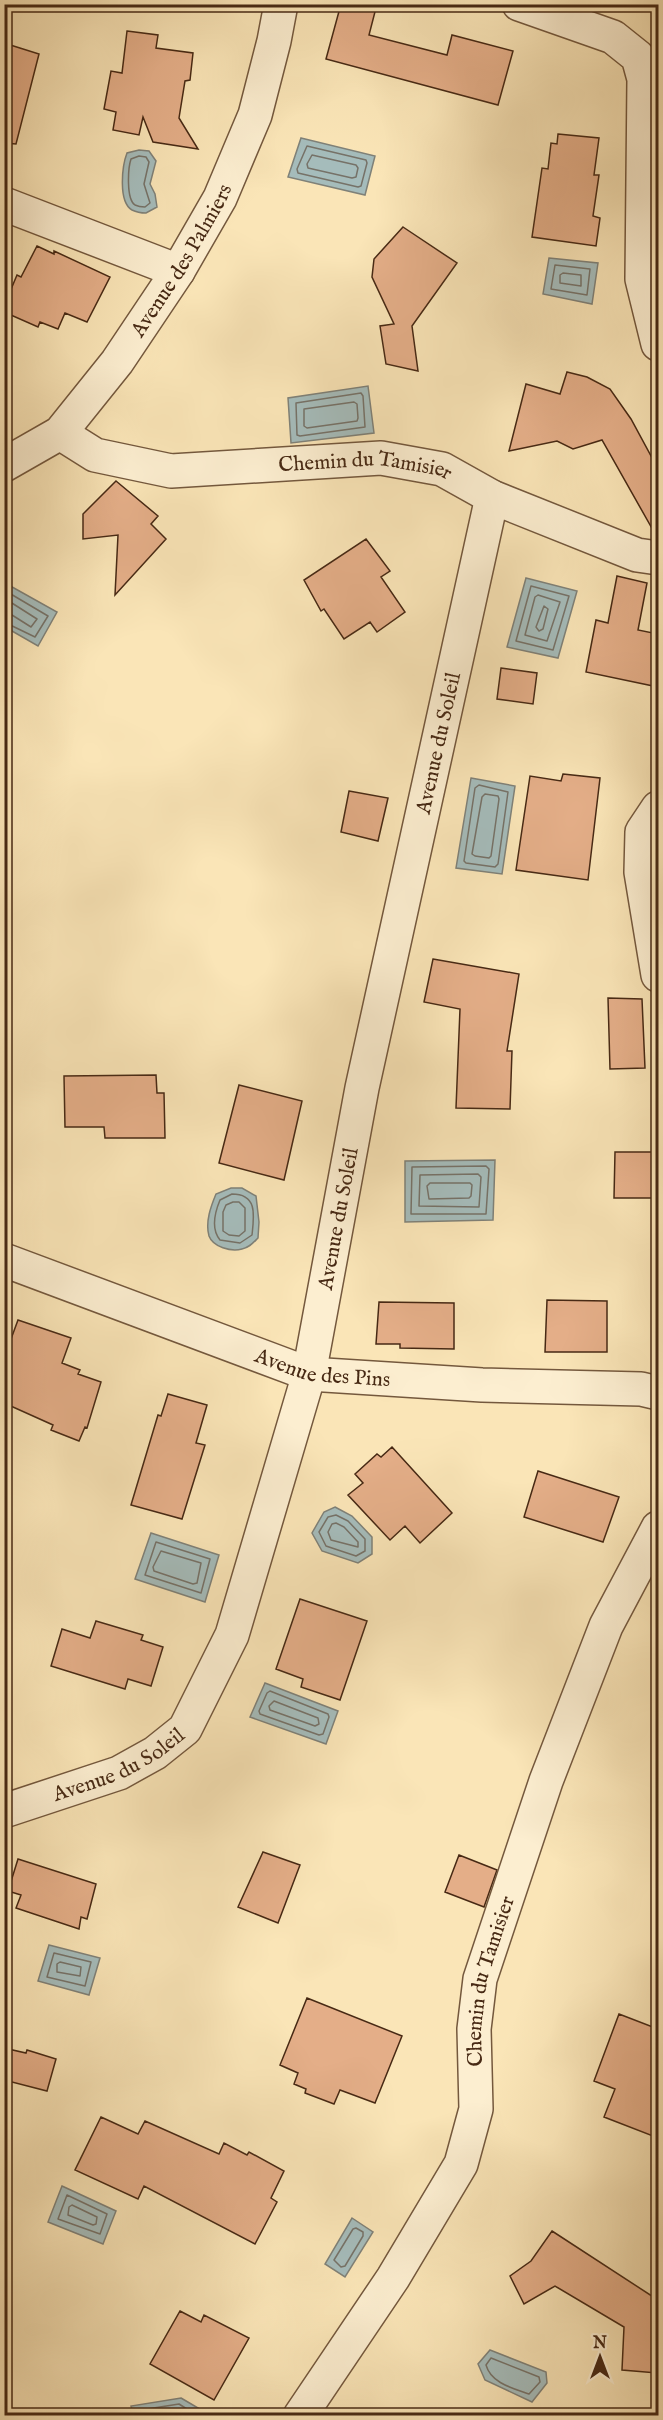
<svg xmlns="http://www.w3.org/2000/svg" width="663" height="2420" viewBox="0 0 663 2420" font-family="'IM FELL English',serif">
  <style>
    .water { fill: #a5bcbb; stroke: #7f8178; stroke-width: 1.5 }
    .lines { fill: none; stroke-linecap: round; stroke-linejoin: round }
    .shore { stroke: #767268; stroke-width: 1.5 }
    .building { fill: #e4ae88; stroke: #472914; stroke-width: 1.5 }
    .street-casing { stroke: #74583d; stroke-width: 36 }
    .street { stroke: #fceed0; stroke-width: 33 }
    .labels { text-anchor: middle; stroke-width: 4.5; stroke-linejoin: round; paint-order: stroke }
    .street-label { font-size: 21px; fill: #472914; stroke: #fceed0 }
  </style>
  <rect width="100%" height="100%" fill="#fae5b7"/>
  <filter id="stains"><feTurbulence type="fractalNoise" baseFrequency=".00333" numOctaves="4"/><feColorMatrix values="0 0 0 0 .2 0 0 0 0 .09 0 0 0 0 .02 0 0 0 .5 -.17"/></filter>
  <radialGradient id="worn" r=".72"><stop offset=".6" stop-color="#630" stop-opacity="0"/><stop offset="1" stop-color="#630" stop-opacity=".3"/></radialGradient>
  <path class="water" d="M 301,138 L 375,156 L 365,195 L 288,177 Z
    M 139,150 L 149,151 L 156,161 L 150,184 L 155,194 L 157,207 L 146,213 C 142,213 136,212 132,210 C 118,202 122,166 127,153 Z
    M 549,258 L 598,263 L 592,304 L 543,294 Z
    M 368,386 L 374,433 L 291,443 L 288,398 Z
    M 526,578 L 577,591 L 558,658 L 507,647 Z
    M 5,583 L 57,612 L 38,646 L 5,627 Z
    M 471,778 L 515,786 L 502,874 L 456,868 Z
    M 495,1160 L 493,1220 L 405,1222 L 405,1161 Z
    M 231,1188 L 242,1188 L 256,1196 L 259,1222 L 258,1238 C 253,1243 249,1248 242,1249 C 231,1252 213,1247 209,1236 C 205,1222 211,1206 216,1194 Z
    M 335,1507 L 352,1516 L 372,1537 L 372,1554 L 358,1563 L 322,1551 L 312,1533 L 324,1512 Z
    M 151,1533 L 219,1555 L 205,1602 L 135,1579 Z
    M 265,1683 L 338,1711 L 326,1744 L 250,1717 Z
    M 49,1945 L 100,1958 L 89,1995 L 38,1981 Z
    M 62,2186 L 116,2211 L 103,2244 L 48,2222 Z
    M 352,2218 L 373,2232 L 345,2277 L 325,2264 Z
    M 490,2350 L 546,2372 L 547,2383 L 532,2402 L 485,2380 L 478,2364 Z
    M 181,2398 L 210,2415 L 133,2415 L 131,2406 Z"/>
  <g class="lines">
    <path class="shore" d="M 307,146 L 366,160 L 367,163 L 361,186 L 358,187 L 298,173 L 297,169 Z
      M 312,155 L 356,165 L 358,168 L 356,177 L 352,178 L 308,168 L 307,164 Z
      M 139,156 L 146,157 L 149,162 L 144,184 L 150,203 L 145,207 C 142,207 137,206 135,205 C 126,199 128,168 131,159 Z
      M 555,265 L 590,269 L 587,295 L 551,289 Z
      M 563,273 L 581,275 L 581,286 L 560,283 L 560,275 Z
      M 361,393 L 363,396 L 365,427 L 300,436 L 297,435 L 296,403 Z
      M 354,402 L 357,404 L 358,418 L 357,421 L 307,428 L 304,426 L 304,409 Z
      M 531,586 L 569,596 L 553,650 L 516,641 Z
      M 4,590 L 48,616 L 35,637 L 4,622
      M 538,595 L 560,602 L 547,641 L 525,635 L 535,597 Z
      M 4,598 L 37,619 L 31,627 L 12,615 L 4,614
      M 544,606 L 548,609 L 543,629 L 539,631 L 536,627 Z
      M 479,785 L 508,792 L 498,864 L 495,867 L 466,863 L 464,861 L 475,788 Z
      M 485,794 L 498,796 L 499,799 L 491,856 L 489,858 L 475,856 L 472,854 L 482,797 Z
      M 486,1166 L 489,1169 L 486,1214 L 411,1214 L 412,1167 Z
      M 478,1174 L 481,1177 L 479,1207 L 419,1206 L 420,1175 Z
      M 430,1183 L 470,1183 L 472,1185 L 471,1196 L 469,1198 L 429,1199 L 427,1186 Z
      M 232,1194 C 258,1194 254,1216 252,1235 L 240,1243 L 220,1240 C 211,1229 215,1212 220,1200 Z
      M 233,1202 L 239,1202 L 245,1208 L 245,1231 L 239,1236 L 229,1235 L 223,1231 L 223,1212 L 226,1205 Z
      M 336,1515 L 348,1521 L 365,1539 L 365,1551 L 356,1556 L 326,1546 L 319,1532 L 328,1517 Z
      M 336,1523 L 344,1527 L 358,1542 L 358,1547 L 331,1540 L 328,1532 L 332,1524 Z
      M 156,1542 L 210,1559 L 201,1593 L 145,1575 Z
      M 161,1551 L 201,1563 L 197,1583 L 193,1584 L 154,1571 L 153,1567 Z
      M 270,1691 L 328,1714 L 329,1717 L 323,1734 L 319,1735 L 260,1714 L 259,1711 L 267,1693 Z
      M 274,1701 L 318,1718 L 319,1724 L 315,1726 L 270,1710 L 269,1706 Z
      M 54,1953 L 91,1962 L 85,1986 L 47,1977 Z
      M 60,1962 L 81,1967 L 80,1976 L 57,1972 L 57,1964 Z
      M 67,2195 L 107,2214 L 100,2234 L 58,2219 Z
      M 72,2205 L 97,2217 L 96,2224 L 93,2225 L 68,2215 L 69,2207 Z
      M 356,2228 L 363,2232 L 363,2236 L 345,2266 L 341,2267 L 334,2260 L 353,2229 Z
      M 491,2358 L 539,2377 L 540,2382 L 529,2394 C 512,2388 491,2383 486,2365 Z
      M 138,2416 L 141,2410 L 179,2404 L 198,2416"/>
  </g>
  <path class="building" d="M 341,4 L 377,4 L 369,35 L 447,55 L 452,35 L 513,51 L 498,105 L 326,59 Z
    M 127,31 L 158,35 L 156,48 L 193,53 L 190,80 L 185,81 L 179,118 L 198,149 L 153,142 L 143,117 L 139,135 L 113,130 L 116,112 L 104,109 L 111,71 L 122,73 Z
    M 4,43 L 39,54 L 16,144 L 4,143 Z
    M 558,134 L 599,138 L 594,175 L 599,175 L 593,216 L 600,218 L 596,246 L 532,237 L 542,168 L 548,169 L 551,143 L 557,144 Z
    M 403,227 L 457,263 L 412,326 L 418,371 L 386,364 L 380,326 L 394,324 L 372,277 L 374,259 Z
    M 37,246 L 54,254 L 54,251 L 110,277 L 87,322 L 65,313 L 58,329 L 40,322 L 38,327 L 4,312 L 4,306 L 17,275 L 21,277 Z
    M 567,372 L 587,377 L 610,389 L 631,419 L 658,469 L 658,539 L 602,440 L 573,449 L 557,441 L 509,451 L 526,384 L 560,394 Z
    M 116,481 L 158,516 L 151,524 L 166,539 L 115,595 L 118,535 L 83,539 L 83,514 Z
    M 366,539 L 390,571 L 381,577 L 405,612 L 377,632 L 370,622 L 344,639 L 324,609 L 321,611 L 304,580 Z
    M 617,576 L 647,583 L 638,630 L 658,634 L 658,687 L 586,672 L 596,620 L 608,623 Z
    M 501,668 L 537,673 L 533,704 L 497,699 Z
    M 563,774 L 600,778 L 588,880 L 516,870 L 530,776 L 561,781 Z
    M 349,791 L 388,798 L 378,841 L 341,832 Z
    M 433,959 L 519,974 L 507,1051 L 512,1051 L 510,1109 L 456,1108 L 460,1009 L 424,1002 Z
    M 608,998 L 642,999 L 645,1068 L 610,1069 Z
    M 156,1075 L 157,1093 L 164,1093 L 165,1138 L 105,1138 L 104,1127 L 65,1127 L 64,1076 Z
    M 239,1085 L 302,1101 L 284,1180 L 219,1163 Z
    M 615,1152 L 653,1152 L 653,1198 L 614,1198 Z
    M 547,1300 L 607,1301 L 607,1352 L 545,1352 Z
    M 379,1302 L 454,1303 L 454,1349 L 400,1348 L 400,1344 L 376,1344 Z
    M 18,1320 L 71,1338 L 62,1363 L 80,1370 L 78,1374 L 101,1382 L 87,1428 L 85,1427 L 79,1441 L 51,1430 L 53,1425 L 4,1403 L 4,1358 Z
    M 168,1394 L 207,1405 L 196,1443 L 205,1445 L 182,1519 L 131,1505 L 158,1415 L 161,1416 Z
    M 392,1447 L 452,1513 L 420,1543 L 405,1526 L 390,1540 L 348,1495 L 363,1483 L 355,1474 L 377,1454 L 381,1457 Z
    M 538,1471 L 619,1497 L 603,1542 L 524,1517 Z
    M 300,1599 L 367,1621 L 340,1700 L 301,1687 L 303,1679 L 276,1669 Z
    M 96,1621 L 143,1635 L 141,1640 L 163,1647 L 151,1686 L 128,1679 L 125,1689 L 51,1666 L 62,1629 L 90,1638 Z
    M 263,1852 L 300,1865 L 278,1923 L 238,1907 Z
    M 459,1855 L 497,1870 L 484,1907 L 445,1892 Z
    M 18,1859 L 96,1884 L 87,1919 L 81,1917 L 79,1929 L 16,1908 L 21,1895 L 8,1891 Z
    M 307,1998 L 402,2036 L 375,2103 L 340,2090 L 334,2104 L 305,2093 L 306,2089 L 294,2084 L 298,2073 L 280,2065 Z
    M 619,2014 L 658,2029 L 658,2138 L 604,2117 L 615,2089 L 594,2081 Z
    M 4,2048 L 26,2053 L 27,2050 L 56,2059 L 47,2091 L 4,2080 Z
    M 101,2117 L 138,2134 L 145,2121 L 219,2154 L 224,2143 L 247,2155 L 249,2152 L 284,2171 L 271,2198 L 277,2202 L 255,2244 L 144,2186 L 138,2199 L 75,2170 Z
    M 552,2231 L 658,2300 L 657,2373 L 622,2370 L 624,2327 L 555,2286 L 524,2304 L 510,2276 L 531,2261 Z
    M 180,2311 L 201,2322 L 204,2315 L 249,2338 L 214,2400 L 150,2364 Z"/>
  <g class="lines">
    <defs>
      <g id="street">
        <path d="M 519,4 L 613,37 L 638,57 L 644,79 L 642,279 L 658,344"/>
        <path d="M 4,204 L 178,271"/>
        <path id="s1" d="M 60,433 L 95,455 L 171,471 L 381,458 L 442,469 L 492,497 L 637,555 L 658,558"/>
        <path id="s2" d="M 4,465 L 60,433 L 117,362 L 178,271 L 220,198 L 255,115 L 274,41 L 281,4"/>
        <path d="M 658,808 L 642,832 L 641,872 L 658,975"/>
        <path id="s3" d="M 4,1260 L 309,1374 L 482,1385 L 641,1389 L 658,1393"/>
        <path id="s4" d="M 4,1811 L 119,1773 L 155,1753 L 185,1729 L 232,1635 L 309,1374 L 362,1088 L 492,497"/>
        <path id="s5" d="M 300,2416 L 393,2278 L 461,2164 L 476,2109 L 474,2029 L 480,1979 L 546,1781 L 606,1626 L 658,1528"/>
      </g>
    </defs>
    <use href="#street" class="street-casing"/>
    <use href="#street" class="street"/>
  </g>
  <g class="labels">
    <g class="street-label">
      <text dy="7" stroke="none"><textPath href="#s2" startOffset="276">Avenue des Palmiers</textPath></text>
      <text dy="7" stroke="none"><textPath href="#s1" startOffset="314">Chemin du Tamisier</textPath></text>
      <text dy="7" stroke="none"><textPath href="#s4" startOffset="1222">Avenue du Soleil</textPath></text>
      <text dy="7" stroke="none"><textPath href="#s4" startOffset="736">Avenue du Soleil</textPath></text>
      <text dy="7" stroke="none"><textPath href="#s3" startOffset="338">Avenue des Pins</textPath></text>
      <text dy="7" stroke="none"><textPath href="#s4" startOffset="124">Avenue du Soleil</textPath></text>
      <text dy="7" stroke="none"><textPath href="#s5" startOffset="486">Chemin du Tamisier</textPath></text>
    </g>
  </g>
  <rect width="663" height="2420" fill="none" stroke="#fae5b7" stroke-width="24"/>
  <rect x="6" y="6" width="651" height="2408" fill="none" stroke="#472914" stroke-width="3"/>
  <rect x="12" y="12" width="639" height="2396" fill="none" stroke="#472914" stroke-width="1.5"/>
  <g transform="translate(600 2357)" stroke="#fceed0" stroke-width="4.5" paint-order="stroke">
  <path d="M0-4.5L10 22L0 15L-10 22Z" fill="#472914"/>
  <text y="-9" font-size="16" font-weight="bold" text-anchor="middle" fill="#472914">N</text>
  </g>
  <rect width="100%" height="100%" filter="url(#stains)"/>
  <rect width="100%" height="100%" fill="url(#worn)"/>
</svg>
